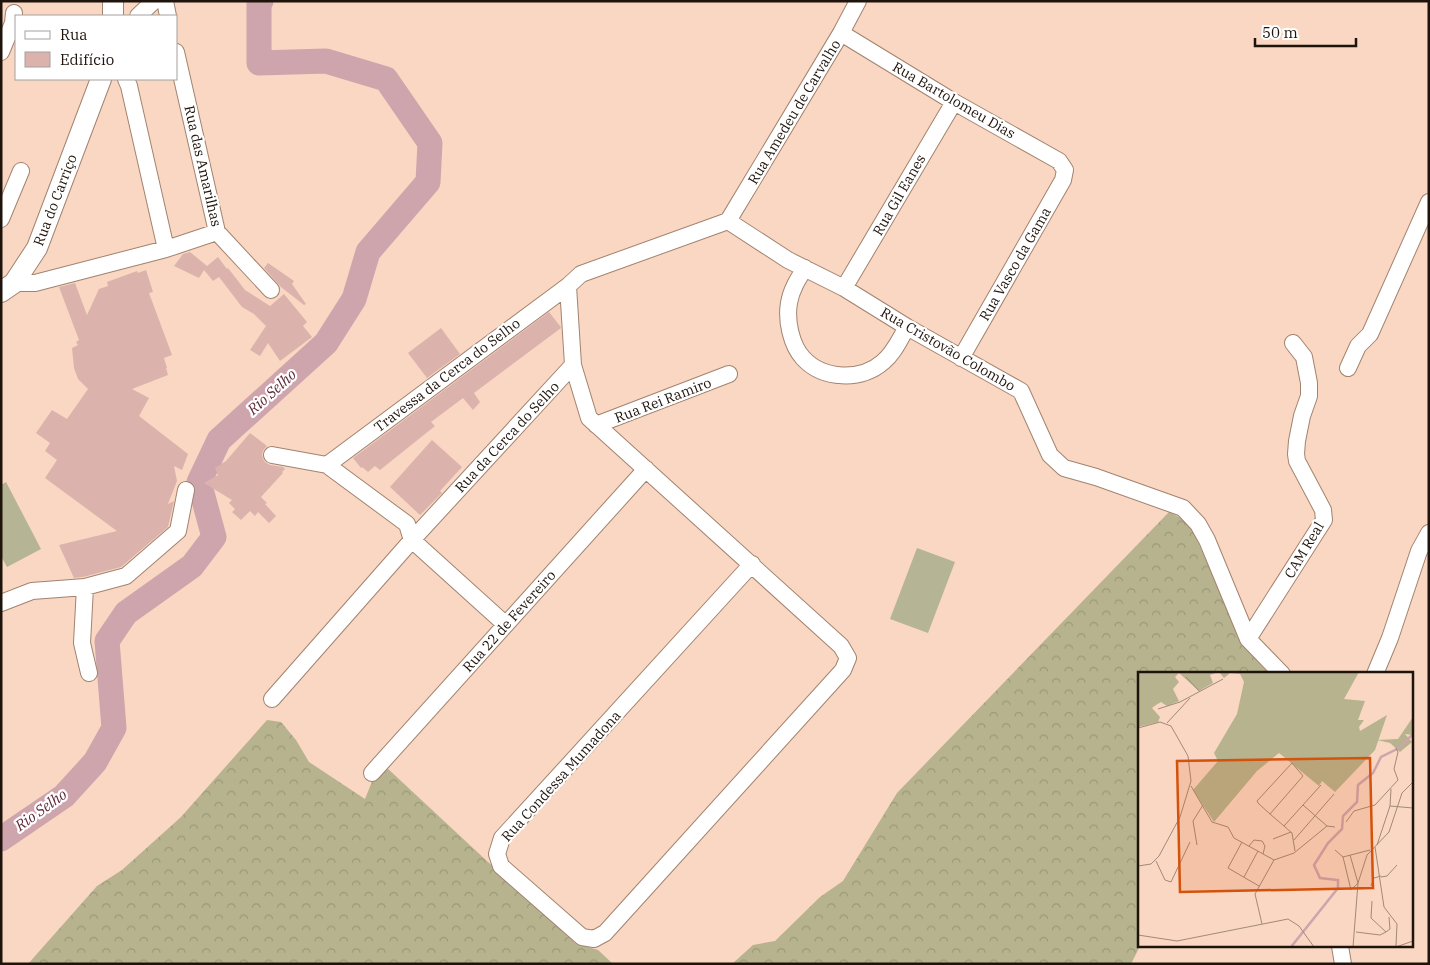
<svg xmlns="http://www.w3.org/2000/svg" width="1430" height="965" viewBox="0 0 1430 965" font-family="'IBM Plex Serif',serif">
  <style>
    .forest { fill: url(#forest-crowns) }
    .garden { fill: #b5b494 }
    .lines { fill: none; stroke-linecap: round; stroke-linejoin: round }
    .river { stroke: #cea4ad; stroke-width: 25 }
    .building { fill: #dbb3ac }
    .minor-casing { stroke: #a2836f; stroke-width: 18 }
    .tertiary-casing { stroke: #a2836f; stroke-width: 22 }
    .minor { stroke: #fff; stroke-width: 16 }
    .tertiary { stroke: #fff; stroke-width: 20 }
    .labels { text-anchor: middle; stroke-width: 4.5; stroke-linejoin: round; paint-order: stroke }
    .street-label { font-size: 14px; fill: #1f140c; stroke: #fff }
    .water-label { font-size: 15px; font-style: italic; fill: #602a3a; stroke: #fff }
    .inset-river { fill: none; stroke: #cea4ad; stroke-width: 2.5 }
    .inset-road { fill: none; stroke: #a28979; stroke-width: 1 }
    .view { fill: #d4520c; fill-opacity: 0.15; stroke: #d4520c; stroke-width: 2.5 }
    .inset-edge { fill: none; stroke: #1f140c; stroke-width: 2.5 }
  </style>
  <defs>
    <pattern id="forest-crowns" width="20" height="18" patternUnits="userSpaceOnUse" patternTransform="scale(1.25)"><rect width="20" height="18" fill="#b6b38e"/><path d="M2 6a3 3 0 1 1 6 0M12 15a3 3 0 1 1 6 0" fill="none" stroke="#9c9979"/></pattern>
  </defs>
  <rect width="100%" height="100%" fill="#f9d7c2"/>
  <path class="forest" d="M 1169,512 L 1189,522 L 1244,645 L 1269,674 L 1139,674 L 1139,946 L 1140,946 L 1131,964 L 732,964 L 753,945 L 775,941 L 820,897 L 843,881 L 897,793 Z
    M 267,720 L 281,722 L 296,740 L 309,762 L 365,799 L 373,779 L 386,767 L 575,943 L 598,950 L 613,964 L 28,964 L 97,886 L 122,870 L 181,817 Z"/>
  <path class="garden" d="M 6,482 L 41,549 L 7,567 L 1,556 L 1,485 Z
    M 917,548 L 955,562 L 928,633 L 890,619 Z"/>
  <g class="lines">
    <path class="river" d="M 1,839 L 64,796 L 95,762 L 114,728 L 107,641 L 126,613 L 192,566 L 214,537 L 199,482 L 219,440 L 326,343 L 354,299 L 368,252 L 428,182 L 430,143 L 386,79 L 326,61 L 259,63 L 259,4 L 261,1"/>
  </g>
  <path class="building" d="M 190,252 L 207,266 L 218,257 L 227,269 L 228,268 L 245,290 L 270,306 L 284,294 L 307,322 L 303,326 L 312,337 L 280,361 L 268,343 L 260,356 L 250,350 L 266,326 L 254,314 L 242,307 L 219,277 L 213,281 L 204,270 L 199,278 L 174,266 L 183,254 Z
    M 268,263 L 294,281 L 292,284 L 306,304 L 304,305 L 281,287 L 264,268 Z
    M 146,270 L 153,292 L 149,293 L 172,355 L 164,358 L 167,368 L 166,368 L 168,375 L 132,389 L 149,398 L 139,416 L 188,454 L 182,470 L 174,466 L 177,481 L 168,504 L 174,501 L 168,527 L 121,567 L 83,577 L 74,578 L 59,545 L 117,531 L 45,478 L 57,460 L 45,451 L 50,443 L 36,433 L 52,410 L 67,419 L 88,389 L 78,379 L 74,368 L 72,348 L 78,345 L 76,342 L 79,340 L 59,287 L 75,283 L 87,315 L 99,289 L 108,286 L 107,282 L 137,271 L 138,273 Z
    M 549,312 L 560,326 L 561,328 L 474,393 L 480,402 L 473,410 L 463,398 L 431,422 L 435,426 L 380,470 L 375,466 L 368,472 L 362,467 L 361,468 L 353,458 Z
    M 441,328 L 460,354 L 427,378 L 408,353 Z
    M 250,433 L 267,446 L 264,449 L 262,454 L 263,459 L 265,462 L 270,465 L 283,467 L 285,469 L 282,472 L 283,473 L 261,497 L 267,503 L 265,504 L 276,516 L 269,523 L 258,512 L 255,516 L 250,511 L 241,520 L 232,512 L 235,509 L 229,503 L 232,500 L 204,483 L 218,475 L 215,468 L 226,461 Z
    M 432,440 L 462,467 L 440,491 L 442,493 L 420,515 L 390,487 Z"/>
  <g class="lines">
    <defs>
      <path id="minor" d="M 165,1 L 168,16
        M 138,16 L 154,1
        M 841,33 L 954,102 L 1059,161 L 1065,170 L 1063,180 L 961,358
        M 1,52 L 13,23 L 14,13
        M 176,52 L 217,232 L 271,290
        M 126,79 L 129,86 L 166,249
        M 1,219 L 21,171
        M 728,221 L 788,260 L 844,288 L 907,327 L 1021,391 L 1050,455 L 1064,468 L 1096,477 L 1183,508 L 1198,524 L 1207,540 L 1248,639 L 1282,674
        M 728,221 L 841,33 L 858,1
        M 805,268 C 798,279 791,290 789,303 C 786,320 791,345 803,358 C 823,380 861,381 883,362 C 894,353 900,339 907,327
        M 14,283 L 35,283 L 166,249 L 217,232
        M 568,286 L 573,365 L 589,418 L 841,646 L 848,658 L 843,670 L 605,933 L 594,939 L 582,937 L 501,866 L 497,854 L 502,838 L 752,564
        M 844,288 L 954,102
        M 1348,368 L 1358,346 L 1370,334 L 1429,202
        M 596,425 L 729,374
        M 272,455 L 327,465 L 407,524 L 412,540 L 505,624
        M 327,465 L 568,286 L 581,274 L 728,221
        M 85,587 L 82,643 L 89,673
        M 1,603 L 32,591 L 85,587 L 126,576 L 178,531 L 186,490
        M 1248,639 L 1324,520 L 1323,510 L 1297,461 L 1296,454 L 1297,441 L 1302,416 L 1309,396 L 1309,383 L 1304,357 L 1293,343
        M 1375,674 L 1390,638 L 1419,551 L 1429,533
        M 272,699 L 412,540 L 573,365
        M 372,773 L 646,469
        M 1340,946 L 1343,964"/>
      <path id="tertiary" d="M 113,16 L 113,1
        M 1,292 L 14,283 L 37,248 L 101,79"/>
    </defs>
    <use href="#minor" class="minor-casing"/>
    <use href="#tertiary" class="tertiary-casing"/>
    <use href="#minor" class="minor"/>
    <use href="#tertiary" class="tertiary"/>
  </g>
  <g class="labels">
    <g class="street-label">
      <text transform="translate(954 100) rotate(30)" y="5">Rua Bartolomeu Dias</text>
      <text transform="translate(794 112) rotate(-59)" y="5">Rua Amedeu de Carvalho</text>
      <text transform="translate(203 166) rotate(77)" y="5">Rua das Amarilhas</text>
      <text transform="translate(899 195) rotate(-60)" y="5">Rua Gil Eanes</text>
      <text transform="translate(55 200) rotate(-69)" y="5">Rua do Carriço</text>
      <text transform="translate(1015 264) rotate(-60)" y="5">Rua Vasco da Gama</text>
      <text transform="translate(948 349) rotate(30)" y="5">Rua Cristovão Colombo</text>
      <text transform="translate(447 375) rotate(-37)" y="5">Travessa da Cerca do Selho</text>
      <text transform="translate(663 400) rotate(-21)" y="5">Rua Rei Ramiro</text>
      <text transform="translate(507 437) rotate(-47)" y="5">Rua da Cerca do Selho</text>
      <text transform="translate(1304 550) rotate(-59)" y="5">CAM Real</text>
      <text transform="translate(509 621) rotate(-48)" y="5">Rua 22 de Fevereiro</text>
      <text transform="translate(561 776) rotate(-48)" y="5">Rua Condessa Mumadona</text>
    </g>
    <g class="water-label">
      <text transform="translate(272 392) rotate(-42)" y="5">Rio Selho</text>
      <text transform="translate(41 810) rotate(-36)" y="5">Rio Selho</text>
    </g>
  </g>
  <g transform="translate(1138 672)">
    <rect width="275" height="275" fill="#f9d7c2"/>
    <path d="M 0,0 L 80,0 L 72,3 L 75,11 L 61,19 L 41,1 L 37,5 L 41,10 L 35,17 L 41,29 L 29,34 L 23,30 L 18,33 L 14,36 L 22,45 L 20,50 L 0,55 ZM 81,0 L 221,0 L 206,27 L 227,29 L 220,48 L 226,48 L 221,55 L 222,59 L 249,43 L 237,78 L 197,120 L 184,109 L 181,114 L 141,81 L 119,99 L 76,150 L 55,118 L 80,89 L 76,81 L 99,42 L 106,10 L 102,2 L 92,1 L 86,6 ZM 275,45 L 275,63 L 267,62 L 274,70 L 262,80 L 252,71 L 239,68 L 260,67 Z" fill="#b6b38e"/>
    <path class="inset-river" d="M 153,275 L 200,216 L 200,208 L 182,206 L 176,193 L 190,171 L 204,157 L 205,144 L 219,130 L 220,113 L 235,101 L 243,85 L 261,76 L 275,62"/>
    <path class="inset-road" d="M 48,5 L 62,20M 20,37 L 42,30 L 85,7M 29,51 L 52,26M 0,56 L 22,50 L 33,54 L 50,84 L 53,109 L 42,145 L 21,184 L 13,192 L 0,194M 53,114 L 74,150 L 90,155 L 96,166 L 136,188M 165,133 L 189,154 L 197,155M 252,134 L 275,136M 132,142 L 165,104 L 154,91 L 119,129 L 120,131 L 132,142 L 146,154 L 154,161 L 157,179M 208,150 L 216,139 L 237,133 L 260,108 L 256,97 L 260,80 L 258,76M 146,154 L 183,113M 135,167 L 153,160M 156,168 L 196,122M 104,170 L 90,196 L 121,214M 59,173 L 55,149 L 65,133M 239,173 L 252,134 L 253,117M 111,174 L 116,168 L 124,169 L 127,174 L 125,182M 237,175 L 246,235 L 259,252 L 258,274M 197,178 L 205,185 L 213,218 L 220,211M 212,183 L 220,211M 205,185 L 232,178M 136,188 L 156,181 L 189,154M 18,189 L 27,208 L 33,210 L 52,170M 106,205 L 120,179M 243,205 L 249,204 L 259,193M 233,214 L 236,206 L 243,204M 234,229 L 233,246 L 248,260 L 252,257 L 251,245M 124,252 L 117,222 L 136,188M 218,260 L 242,263 L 248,260M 0,263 L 39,269 L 150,247 L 161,254 L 176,275M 215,275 L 220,211 L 229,183 L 251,160 L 264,121 L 275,110M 258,275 L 275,269"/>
    <path class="view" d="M 232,86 L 235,216 L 42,220 L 39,89 Z"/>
    <rect width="275" height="275" class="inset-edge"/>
  </g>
  <rect width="1430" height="965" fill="none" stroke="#1f140c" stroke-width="5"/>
  <rect x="15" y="15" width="162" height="65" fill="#ffffff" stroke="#a5a19e"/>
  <rect x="25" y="31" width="25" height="8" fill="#ffffff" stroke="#a5a19e"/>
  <text x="60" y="40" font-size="15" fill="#1f140c">Rua</text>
  <rect x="25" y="52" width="25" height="15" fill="#dbb3ac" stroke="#a5a19e"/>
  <text x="60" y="65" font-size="15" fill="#1f140c">Edifício</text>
  <path d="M1255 38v8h101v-8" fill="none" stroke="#1f140c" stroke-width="2.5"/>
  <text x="1262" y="38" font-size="15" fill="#1f140c" stroke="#ffffff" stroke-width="4" paint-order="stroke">50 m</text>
</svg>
